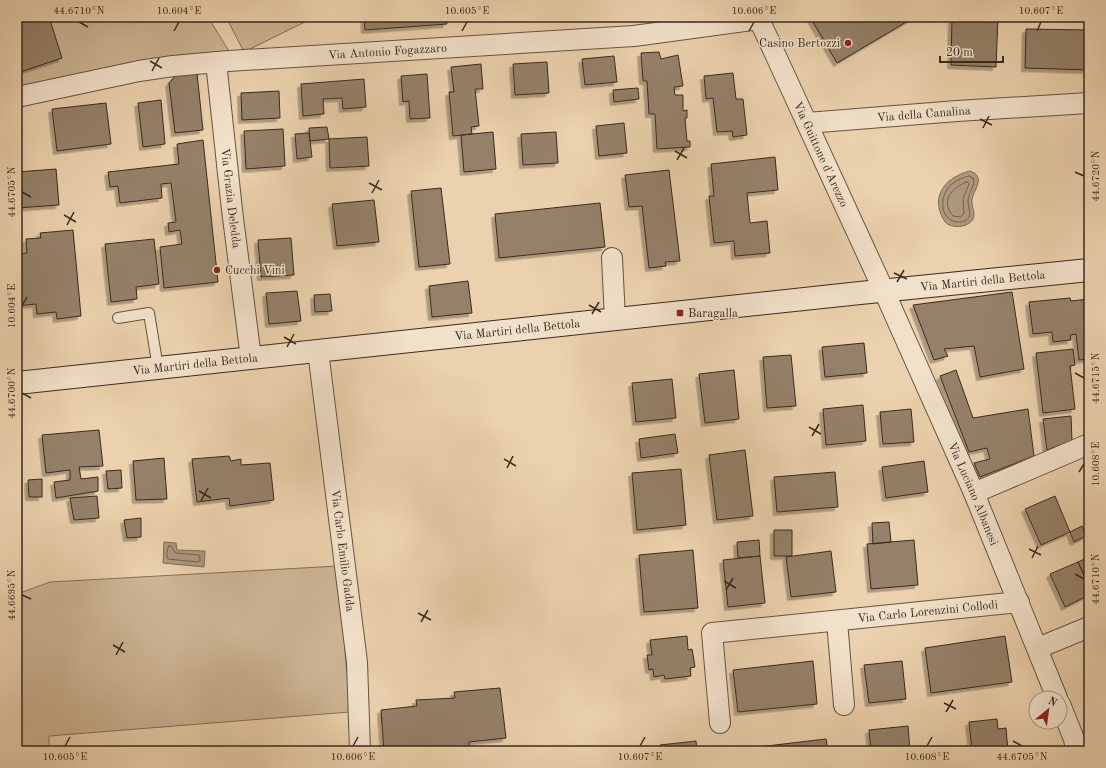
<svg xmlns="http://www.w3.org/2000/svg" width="1106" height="768" viewBox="0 0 1106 768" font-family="'Old Standard TT',serif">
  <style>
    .green { fill: #cdb595; stroke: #82705a }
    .water { fill: #ae987d; stroke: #7f6c58 }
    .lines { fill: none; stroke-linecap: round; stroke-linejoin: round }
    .shore { stroke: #73614e; stroke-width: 1 }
    .building { fill: #958169; stroke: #382a20; filter: url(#shadow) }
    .service-casing { stroke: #655443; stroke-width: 12 }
    .minor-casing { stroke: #655443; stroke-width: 22 }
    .secondary-casing { stroke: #382a20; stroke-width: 24 }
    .service { stroke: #f2e1ca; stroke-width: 10 }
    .minor { stroke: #f2e1ca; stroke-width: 20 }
    .secondary { stroke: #f2e1ca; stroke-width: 22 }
    .ticks { fill: none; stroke: #382a20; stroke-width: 1.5 }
    .poi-dot { fill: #8f2418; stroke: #f2e1ca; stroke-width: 1.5 }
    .labels { text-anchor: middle; stroke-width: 3; stroke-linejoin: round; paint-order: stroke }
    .poi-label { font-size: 12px; fill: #382a20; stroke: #f2e1ca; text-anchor: start }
    .street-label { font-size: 12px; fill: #382a20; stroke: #f2e1ca }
    .neatline { fill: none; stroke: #382a20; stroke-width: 1.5 }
    .ticks-label { font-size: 10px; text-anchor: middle; fill: #382a20 }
  </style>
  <defs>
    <filter id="shadow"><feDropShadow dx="-3.5" dy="3.5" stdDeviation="0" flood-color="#0004"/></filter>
  </defs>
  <rect width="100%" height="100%" fill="#ebd1ad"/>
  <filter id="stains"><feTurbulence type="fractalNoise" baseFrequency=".005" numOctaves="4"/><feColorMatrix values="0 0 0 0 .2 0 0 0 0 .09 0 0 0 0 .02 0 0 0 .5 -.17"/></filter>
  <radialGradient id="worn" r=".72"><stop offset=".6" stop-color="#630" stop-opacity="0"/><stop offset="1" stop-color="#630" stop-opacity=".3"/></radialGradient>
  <path class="green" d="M 17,17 L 208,17 L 229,51 L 229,61 L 17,97 Z
    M 226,17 L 315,17 L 244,52 Z
    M 338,566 L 350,712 L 49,736 L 49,751 L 17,751 L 17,594 L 50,582 Z"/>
  <path class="water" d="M 970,171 C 987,177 973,190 972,200 C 971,207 976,212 973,219 C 968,228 952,229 945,222 C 942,217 940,213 939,208 C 935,188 953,175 970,171 Z
    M 164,542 L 176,543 L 177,550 L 205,551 L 204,567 L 163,563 Z"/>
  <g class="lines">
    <path class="shore" d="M 969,176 L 973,178 C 976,186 968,193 968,201 C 968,206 971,212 969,217 C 967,221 962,222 958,222 C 941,221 939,200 948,188 C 953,182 961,178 969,176 Z
      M 966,182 L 968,182 L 969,184 L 963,199 L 964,214 L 960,217 L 953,216 C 940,201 952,188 966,182 Z
      M 169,546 L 172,547 L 174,551 L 176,553 L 199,555 L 200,557 L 200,561 L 198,562 L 168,559 C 166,556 167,549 169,546 Z"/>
  </g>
  <path class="building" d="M 28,17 L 49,17 L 62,58 L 17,73 L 17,21 Z
    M 364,17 L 446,17 L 447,24 L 365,30 Z
    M 810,17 L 913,17 L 913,18 L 837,63 Z
    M 952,17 L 998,17 L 996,67 L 951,65 Z
    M 1026,29 L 1089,30 L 1089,70 L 1025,68 Z
    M 659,52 L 661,59 L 678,55 L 683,86 L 674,87 L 675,95 L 683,95 L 683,111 L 687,110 L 687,118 L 685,118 L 687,141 L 690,141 L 690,147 L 657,149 L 655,114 L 649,114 L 647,81 L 643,81 L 641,53 Z
    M 614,56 L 617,82 L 585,85 L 582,59 Z
    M 547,62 L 549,93 L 515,95 L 513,64 Z
    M 481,64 L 483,89 L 475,89 L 479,126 L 471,127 L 472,134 L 453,136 L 449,92 L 454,92 L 451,67 Z
    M 197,73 L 203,130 L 175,133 L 169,83 L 177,74 Z
    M 733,73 L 736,99 L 743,99 L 747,135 L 733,137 L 732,131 L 717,132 L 713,98 L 706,99 L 704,76 Z
    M 427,74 L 430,118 L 410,119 L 409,101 L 403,102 L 401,76 Z
    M 364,79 L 366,107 L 343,109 L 342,98 L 323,99 L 324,114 L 303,116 L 301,84 Z
    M 638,88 L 639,99 L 614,102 L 613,90 Z
    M 279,91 L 280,118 L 242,120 L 241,93 Z
    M 161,100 L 165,144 L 143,147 L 138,103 Z
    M 106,103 L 111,144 L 57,151 L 52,109 Z
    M 624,123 L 627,153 L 599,156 L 596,126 Z
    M 327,127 L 329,139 L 310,141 L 309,128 Z
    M 283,129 L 285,166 L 246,169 L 244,131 Z
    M 493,132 L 496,169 L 464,172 L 461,135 Z
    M 556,132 L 558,163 L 523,165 L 521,134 Z
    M 309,133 L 312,157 L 297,159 L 295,134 Z
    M 367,137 L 369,166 L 330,168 L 329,139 Z
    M 203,140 L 218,282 L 164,288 L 160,247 L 182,244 L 180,230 L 169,232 L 168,223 L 176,222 L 171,183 L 161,184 L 162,198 L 120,203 L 118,186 L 110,187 L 108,172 L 179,164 L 177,144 Z
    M 775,157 L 778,190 L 747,193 L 750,223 L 767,221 L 770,253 L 735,256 L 734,241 L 714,243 L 709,196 L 714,196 L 711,164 Z
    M 56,169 L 59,205 L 17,208 L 17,172 Z
    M 669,170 L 680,261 L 665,262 L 666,266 L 649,268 L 642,206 L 629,207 L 625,175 Z
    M 441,188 L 450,264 L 419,267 L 411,191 Z
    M 374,200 L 379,242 L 337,246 L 332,204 Z
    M 600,203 L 605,247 L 499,258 L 495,214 Z
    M 73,230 L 81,316 L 57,319 L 56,312 L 37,314 L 36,304 L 17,306 L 17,254 L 27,253 L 26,239 L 41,238 L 40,233 Z
    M 291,238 L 294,275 L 261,277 L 258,240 Z
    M 154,239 L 159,284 L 136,287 L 137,299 L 111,302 L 105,244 Z
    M 468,281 L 472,313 L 432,317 L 429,286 Z
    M 297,291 L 301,321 L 269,324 L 266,293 Z
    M 1012,292 L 1024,369 L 980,377 L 974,346 L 944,349 L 948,356 L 934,360 L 913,305 Z
    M 330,294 L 332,311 L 315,312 L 314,295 Z
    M 1070,298 L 1071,301 L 1089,299 L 1089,359 L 1079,360 L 1076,334 L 1070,335 L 1071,340 L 1053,342 L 1052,332 L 1033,334 L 1029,302 Z
    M 864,343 L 867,373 L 825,377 L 822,347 Z
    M 1073,349 L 1075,365 L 1070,366 L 1075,409 L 1043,413 L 1036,353 Z
    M 791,355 L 796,406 L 767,408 L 763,357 Z
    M 734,370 L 739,419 L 705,423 L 699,374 Z
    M 956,370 L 973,418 L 1028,409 L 1034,456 L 980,477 L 974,463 L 990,459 L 987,448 L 969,452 L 940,376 Z
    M 672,379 L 676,418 L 636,422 L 632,383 Z
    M 863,405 L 866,441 L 826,445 L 823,409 Z
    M 911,409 L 914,442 L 883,444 L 880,412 Z
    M 1071,416 L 1072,441 L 1047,450 L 1043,419 Z
    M 99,430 L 103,466 L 79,467 L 81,479 L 98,477 L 98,491 L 56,498 L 54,482 L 70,480 L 70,470 L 46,473 L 42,435 Z
    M 675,434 L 678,453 L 641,458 L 639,439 Z
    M 745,450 L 753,516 L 717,520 L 709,455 Z
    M 229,456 L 231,461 L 241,459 L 241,465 L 270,463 L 274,500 L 230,506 L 229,498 L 197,502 L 192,459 Z
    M 164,458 L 167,499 L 136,500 L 133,461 Z
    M 924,461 L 928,492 L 886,498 L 882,467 Z
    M 681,469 L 686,525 L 637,530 L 632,473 Z
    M 121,470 L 122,488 L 108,489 L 106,471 Z
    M 835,472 L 838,507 L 777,512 L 774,477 Z
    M 42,479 L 42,497 L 29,497 L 28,480 Z
    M 97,496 L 99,518 L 74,520 L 70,498 Z
    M 1055,496 L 1070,532 L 1041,545 L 1025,509 Z
    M 141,518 L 141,537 L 127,538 L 124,520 Z
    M 889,522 L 891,542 L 873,544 L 872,523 Z
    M 1082,526 L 1086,536 L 1074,542 L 1070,532 Z
    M 774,530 L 792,530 L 792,556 L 774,556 Z
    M 759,540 L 760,556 L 738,558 L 737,542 Z
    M 914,540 L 918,585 L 871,589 L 867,544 Z
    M 693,550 L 698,608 L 644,612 L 639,555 Z
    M 831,551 L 836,592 L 791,597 L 786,557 Z
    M 760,556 L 765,603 L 728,607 L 723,560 Z
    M 1089,557 L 1089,586 L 1078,562 Z
    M 1078,562 L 1089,586 L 1089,595 L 1065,607 L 1050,574 Z
    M 687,636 L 688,650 L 692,649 L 695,667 L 690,668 L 691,676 L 665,679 L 664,675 L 654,677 L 653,669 L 649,670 L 647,655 L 652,655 L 650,640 Z
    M 1005,636 L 1012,682 L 931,693 L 925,648 Z
    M 813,661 L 817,704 L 738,712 L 733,670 Z
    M 902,661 L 906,699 L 869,703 L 864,665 Z
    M 500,688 L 506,738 L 469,742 L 469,748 L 432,751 L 384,751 L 381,710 L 417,706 L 416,700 L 455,698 L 454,692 Z
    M 997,719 L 998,729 L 1006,728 L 1008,751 L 972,751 L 969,722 Z
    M 908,726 L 910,751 L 871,751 L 869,730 Z
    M 826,739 L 828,751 L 742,751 L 741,749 Z
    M 696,741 L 697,751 L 660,751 L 660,745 Z"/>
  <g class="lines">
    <defs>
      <path id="service" d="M 118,318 L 149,313 L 158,368"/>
      <g id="minor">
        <path id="s1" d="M 758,17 L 884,291 L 974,493 L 1057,698"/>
        <path id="s2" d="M 216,62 L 232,210 L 251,358"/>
        <path id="s3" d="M 17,97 L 139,71 L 173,66 L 229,61 L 634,36 L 759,19"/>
        <path id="s4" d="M 807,123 L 957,111 L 1089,103"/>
        <path d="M 612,258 L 615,319"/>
        <path id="s5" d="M 318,351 L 357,662 L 360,751"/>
        <path d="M 974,493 L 1089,444"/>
        <path d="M 837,621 L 844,705"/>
        <path d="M 1038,648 L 1089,627"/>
        <path d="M 1060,704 L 1074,739 L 1076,751"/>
        <path id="s6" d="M 720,723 L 712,633 L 1019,602"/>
      </g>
      <g id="secondary">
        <path id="s7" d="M 17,383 L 860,293 L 1089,270"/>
      </g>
    </defs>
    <use href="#service" class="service-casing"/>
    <use href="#minor" class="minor-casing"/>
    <use href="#secondary" class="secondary-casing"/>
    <use href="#service" class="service"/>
    <use href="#minor" class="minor"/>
    <use href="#secondary" class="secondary"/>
  </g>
  <path class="ticks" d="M 79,22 L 88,27M 174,31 L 179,22M 462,31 L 467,22M 749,31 L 754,22M 1037,31 L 1041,22M 150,61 L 162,68M 152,71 L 159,58M 980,119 L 992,125M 983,128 L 989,116M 675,151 L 687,158M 677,160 L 684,148M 1075,172 L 1084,176M 369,183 L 382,190M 22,192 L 31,197M 372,193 L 379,180M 64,215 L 76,222M 67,225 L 74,212M 894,273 L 907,279M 897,282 L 904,270M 589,305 L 601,312M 22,306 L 27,297M 592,314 L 599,302M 284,337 L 296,344M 287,347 L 294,334M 1075,373 L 1084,378M 22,393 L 31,398M 809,427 L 821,434M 812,436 L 819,424M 504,459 L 516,466M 507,468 L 513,456M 1079,472 L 1084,464M 199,491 L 211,498M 201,501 L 208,488M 1029,549 L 1041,555M 1032,558 L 1038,546M 1075,574 L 1084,579M 724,581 L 736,588M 726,590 L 733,578M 22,595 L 31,599M 418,613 L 431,620M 421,622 L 428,610M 113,645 L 125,652M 116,655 L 123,642M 944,703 L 956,709M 946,712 L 953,700M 1013,741 L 1022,746M 65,746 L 70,737M 353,746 L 358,737M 640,746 L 645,737M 927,746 L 932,737"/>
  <g class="poi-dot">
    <circle cx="848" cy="43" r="4"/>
    <circle cx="217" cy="270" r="4"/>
    <rect x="676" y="309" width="8" height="8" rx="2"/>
  </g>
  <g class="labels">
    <g class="poi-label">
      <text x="840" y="47" text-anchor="end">Casino Bertozzi</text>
      <text x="225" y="274">Cucchi Vini</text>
      <text x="688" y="317">Baragalla</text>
    </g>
    <g class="street-label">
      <text dy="4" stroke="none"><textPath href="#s3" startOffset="374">Via Antonio Fogazzaro</textPath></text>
      <text dy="4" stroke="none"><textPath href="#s4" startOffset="117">Via della Canalina</textPath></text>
      <text dy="4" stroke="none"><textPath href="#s1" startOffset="151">Via Guittone d'Arezzo</textPath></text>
      <text dy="4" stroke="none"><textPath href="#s2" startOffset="137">Via Grazia Deledda</textPath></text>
      <text dy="4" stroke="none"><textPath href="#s7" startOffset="971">Via Martiri della Bettola</textPath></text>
      <text dy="4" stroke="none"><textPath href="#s7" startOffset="503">Via Martiri della Bettola</textPath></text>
      <text dy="4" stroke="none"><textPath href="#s7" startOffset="179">Via Martiri della Bettola</textPath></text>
      <text dy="4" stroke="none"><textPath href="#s1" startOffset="523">Via Luciano Albanesi</textPath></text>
      <text dy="4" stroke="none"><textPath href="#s5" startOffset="201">Via Carlo Emilio Gadda</textPath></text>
      <text dy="4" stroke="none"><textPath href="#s6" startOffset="307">Via Carlo Lorenzini Collodi</textPath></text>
    </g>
  </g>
  <rect width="1106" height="768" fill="none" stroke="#ebd1ad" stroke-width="44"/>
  <g transform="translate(1048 710) rotate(29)"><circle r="19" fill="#f2e1ca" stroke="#a89886"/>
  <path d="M0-3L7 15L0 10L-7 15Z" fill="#8f2418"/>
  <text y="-6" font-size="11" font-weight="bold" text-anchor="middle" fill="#382a20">N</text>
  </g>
  <path d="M940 56v6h63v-6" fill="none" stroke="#382a20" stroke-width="2"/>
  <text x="946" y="56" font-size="12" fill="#382a20" stroke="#f2e1ca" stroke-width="3" paint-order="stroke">20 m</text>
  <rect x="22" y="22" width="1062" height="724" class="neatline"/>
  <g class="ticks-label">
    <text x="79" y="14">44.6710°N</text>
    <text x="179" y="14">10.604°E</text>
    <text x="467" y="14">10.605°E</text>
    <text x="754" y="14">10.606°E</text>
    <text x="1041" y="14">10.607°E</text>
    <text transform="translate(1095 176) rotate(-90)" y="4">44.6720°N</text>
    <text transform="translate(11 192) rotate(-90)" y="4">44.6705°N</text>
    <text transform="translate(11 306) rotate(-90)" y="4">10.604°E</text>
    <text transform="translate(1095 378) rotate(-90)" y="4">44.6715°N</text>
    <text transform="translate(11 393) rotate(-90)" y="4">44.6700°N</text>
    <text transform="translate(1095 464) rotate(-90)" y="4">10.608°E</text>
    <text transform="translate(1095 579) rotate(-90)" y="4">44.6710°N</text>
    <text transform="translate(11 595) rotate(-90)" y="4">44.6695°N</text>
    <text x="65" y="760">10.605°E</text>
    <text x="353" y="760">10.606°E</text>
    <text x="640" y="760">10.607°E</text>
    <text x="927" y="760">10.608°E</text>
    <text x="1022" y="760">44.6705°N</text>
  </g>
  <rect width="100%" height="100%" filter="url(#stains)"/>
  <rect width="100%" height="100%" fill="url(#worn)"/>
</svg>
